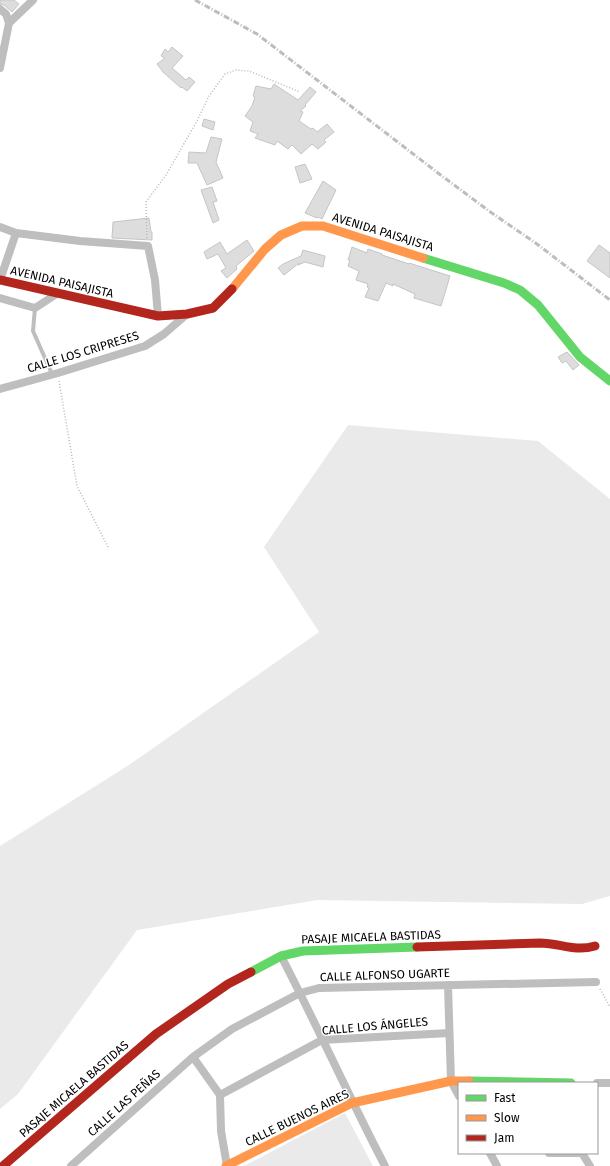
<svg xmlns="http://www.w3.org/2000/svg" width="610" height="1166" viewBox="0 0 610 1166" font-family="'Fira Sans',sans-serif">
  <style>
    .green { fill: #eaeaea }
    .building { fill: #ddd; stroke: #c5c5c5 }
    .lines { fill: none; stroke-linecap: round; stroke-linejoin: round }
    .path { stroke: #b8b8b8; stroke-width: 1.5; stroke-dasharray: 1 2; stroke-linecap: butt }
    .lane { stroke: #bebebe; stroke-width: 4 }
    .street { stroke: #bebebe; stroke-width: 8 }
    .fast { stroke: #63d668; stroke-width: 9 }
    .slow { stroke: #ff974d; stroke-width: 9 }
    .jam { stroke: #b3261e; stroke-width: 9 }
    .rail { stroke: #bdbdbd; stroke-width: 3; stroke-dasharray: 6 2 1 2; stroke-linecap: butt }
    .labels { text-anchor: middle; stroke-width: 3; stroke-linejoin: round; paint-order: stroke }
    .street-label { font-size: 12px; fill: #000; stroke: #fff }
  </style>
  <rect width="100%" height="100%" fill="#fff"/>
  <path class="green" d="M 348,425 L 538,441 L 610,499 L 610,896 L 582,904 L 317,900 L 137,930 L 18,1094 L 0,1109 L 0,846 L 129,765 L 319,632 L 264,547 Z
    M 345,1113 L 373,1166 L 244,1166 Z"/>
  <path class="building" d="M 0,0 L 14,0 L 19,4 L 12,12 L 4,5 L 0,4 Z
    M 172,47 L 183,56 L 172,68 L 186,80 L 189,77 L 195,82 L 187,91 L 182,87 L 181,88 L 163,72 L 157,64 L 165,58 L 161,56 L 165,49 L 168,52 Z
    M 274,84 L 298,100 L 310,87 L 316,92 L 305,105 L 306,106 L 300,111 L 303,112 L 299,121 L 311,129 L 313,128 L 317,132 L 327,124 L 334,132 L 324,140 L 326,142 L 318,149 L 312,144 L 301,154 L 292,145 L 288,149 L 277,141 L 275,145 L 255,138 L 258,134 L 250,131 L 253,122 L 245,116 L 252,106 L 255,97 L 253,96 L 256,86 L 271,89 Z
    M 204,119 L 215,122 L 213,130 L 202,126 Z
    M 211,137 L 222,139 L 216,162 L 223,178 L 207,185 L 197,163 L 188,163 L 189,152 L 206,153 Z
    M 305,164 L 312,179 L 300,183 L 295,167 Z
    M 323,181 L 336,190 L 322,219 L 318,217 L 317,218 L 305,213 Z
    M 212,187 L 217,201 L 213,202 L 219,220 L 213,223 L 201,190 Z
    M 149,218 L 151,232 L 152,232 L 152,240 L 112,238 L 113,222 Z
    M 247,240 L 254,251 L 236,266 L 237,269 L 227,278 L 221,271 L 226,268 L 218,254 L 207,259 L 204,252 L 220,242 L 227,254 Z
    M 599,245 L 610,253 L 610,278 L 587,261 Z
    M 352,247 L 367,253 L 368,249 L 382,254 L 382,255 L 409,264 L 409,263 L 450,276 L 441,306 L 414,298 L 415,294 L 393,284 L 393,286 L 386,283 L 378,301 L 365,297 L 369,288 L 367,287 L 368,284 L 356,280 L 359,271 L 348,266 L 350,260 L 348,260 Z
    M 303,250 L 325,256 L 323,267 L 305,262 L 298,265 L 299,263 L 284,275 L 278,268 L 283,264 L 301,256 Z
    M 567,352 L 579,365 L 573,370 L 566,361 L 562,363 L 558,357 Z"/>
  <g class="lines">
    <path class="path" d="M 147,238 L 146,202 L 166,175 L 197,121 L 209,96 L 225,74 L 236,70 L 249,71 L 300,92
      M 59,381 L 77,486 L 108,547
      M 600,989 L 610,1007"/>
    <path class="lane" d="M 35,308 L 33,331 L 52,374"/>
    <path class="street" d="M 0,9 L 6,14 L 9,23 L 0,68
      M 9,23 L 33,0
      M 0,227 L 16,233 L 80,241 L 148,246 L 155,280 L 158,316
      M 0,280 L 16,233
      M 0,298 L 35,308 L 58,293
      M 0,389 L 58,373 L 145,346 L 164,334 L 187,314
      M 281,956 C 317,1025 349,1097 385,1166
      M 448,985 L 451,1081 L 459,1096
      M 193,1057 L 220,1095 L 221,1131 L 227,1166
      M 597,1083 L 610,1083
      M 220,1095 L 322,1040 L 449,1033
      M 490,1153 L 497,1166
      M 549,1153 L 582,1153 L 590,1166
      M 71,1166 L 193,1057 L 232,1029 L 300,993 L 319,988 L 596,982"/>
    <path class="fast" d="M 423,258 L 504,283 L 520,290 L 538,305 L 580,357 L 610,381
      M 251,972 L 281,956 L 303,951 L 417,947
      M 469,1081 L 571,1083"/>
    <path class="slow" d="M 232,289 L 265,249 L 281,235 L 302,226 L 323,226 L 423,258
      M 226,1166 L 352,1103 L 451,1081 L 469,1081"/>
    <path class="jam" d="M 0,280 L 158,316 L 187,314 L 213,308 L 232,289
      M 417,947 L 540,943 C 560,943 574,952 595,946
      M 3,1166 L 156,1034 L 228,984 L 251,972"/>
    <path class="rail" d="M 195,0 L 257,34 L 438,173 L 489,211 L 537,244 L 610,300"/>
  </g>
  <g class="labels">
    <g class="street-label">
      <text transform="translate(383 232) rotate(17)" y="4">AVENIDA PAISAJISTA</text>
      <text transform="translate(62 282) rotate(13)" y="4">AVENIDA PAISAJISTA</text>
      <text transform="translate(83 352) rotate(-17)" y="4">CALLE LOS CRIPRESES</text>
      <text transform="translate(371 937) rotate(-2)" y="4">PASAJE MICAELA BASTIDAS</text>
      <text transform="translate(385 975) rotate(-2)" y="4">CALLE ALFONSO UGARTE</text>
      <text transform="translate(375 1026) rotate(-5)" y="4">CALLE LOS ÁNGELES</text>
      <text transform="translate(74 1089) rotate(-41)" y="4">PASAJE MICAELA BASTIDAS</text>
      <text transform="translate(124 1103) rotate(-42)" y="4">CALLE LAS PEÑAS</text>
      <text transform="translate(297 1118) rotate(-26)" y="4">CALLE BUENOS AIRES</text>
    </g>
  </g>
  <rect x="458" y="1082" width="140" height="72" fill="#ffffff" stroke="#999999"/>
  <rect x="466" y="1095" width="20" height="6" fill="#63d668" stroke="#999999"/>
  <text x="494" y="1102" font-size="12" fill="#000000">Fast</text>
  <rect x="466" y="1115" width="20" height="6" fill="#ff974d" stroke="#999999"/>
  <text x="494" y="1122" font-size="12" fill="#000000">Slow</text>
  <rect x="466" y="1135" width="20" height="6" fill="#b3261e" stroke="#999999"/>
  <text x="494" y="1142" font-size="12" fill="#000000">Jam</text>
</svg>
